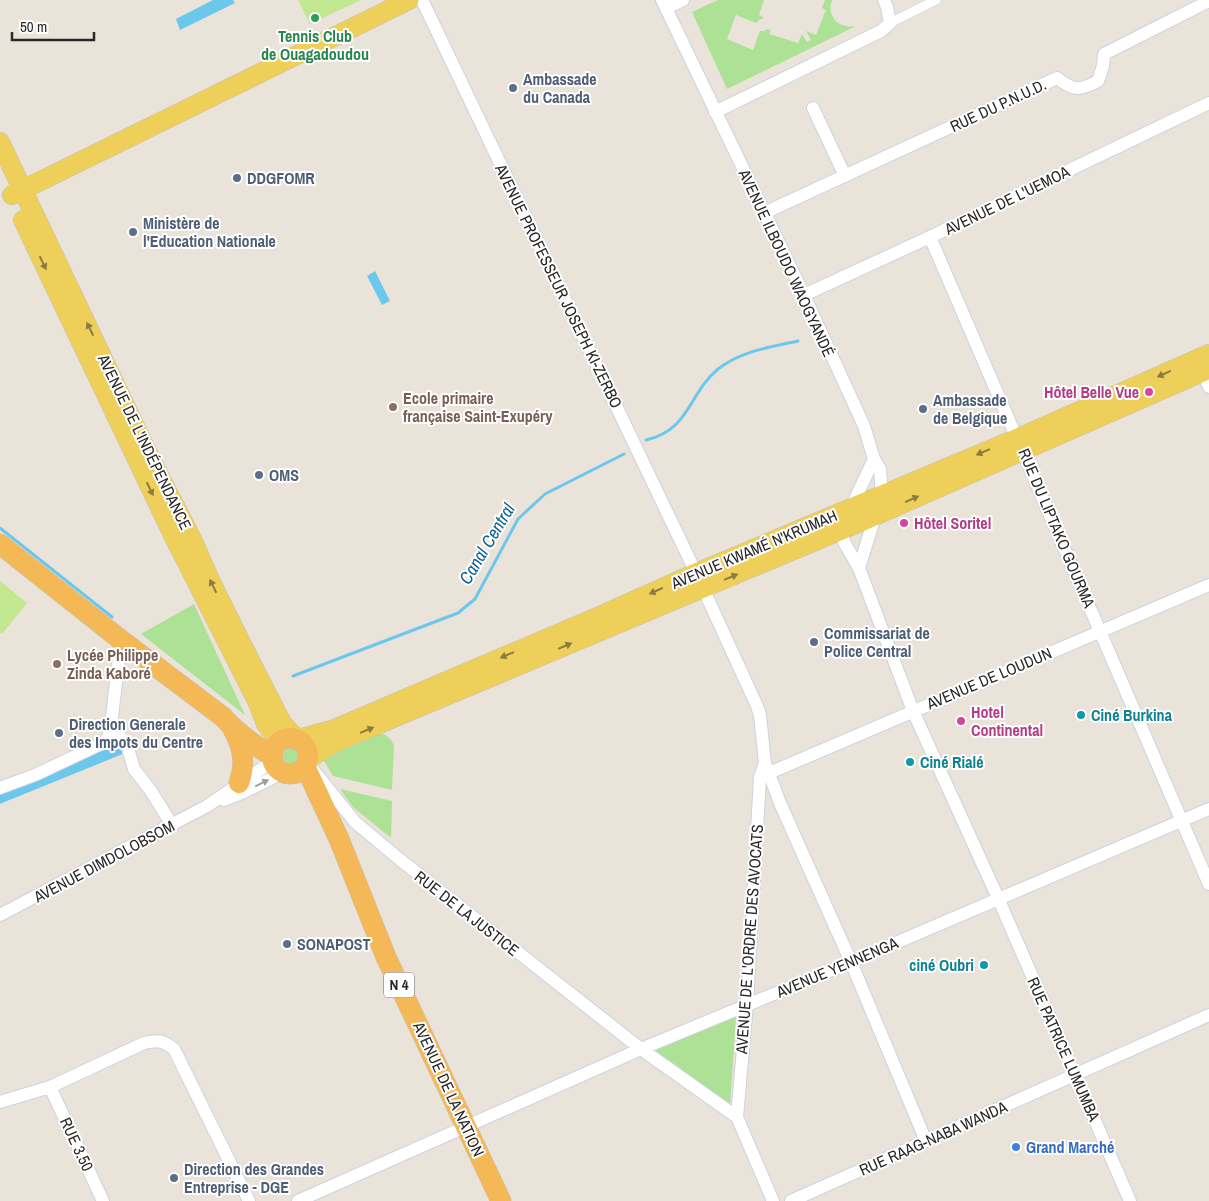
<svg xmlns="http://www.w3.org/2000/svg" width="1209" height="1201" viewBox="0 0 1209 1201" font-family="'Archivo Narrow',sans-serif">
  <style>
    .green { fill: #ade195 }
    .pitch { fill: #c1e891 }
    .water { fill: #6cc7ec }
    .lines { fill: none; stroke-linecap: round; stroke-linejoin: round }
    .stream { stroke: #6cc7ec; stroke-width: 3 }
    .canal { stroke: #6cc7ec; stroke-width: 11 }
    .pedestrian-casing { stroke: #ced1e1; stroke-width: 10 }
    .minor-casing { stroke: #ced1e1; stroke-width: 14 }
    .primary-casing { stroke: #c3c3c3; stroke-width: 20 }
    .trunk-casing { stroke: #c3c3c3; stroke-width: 21 }
    .pedestrian { stroke: #fff; stroke-width: 9 }
    .minor { stroke: #fff; stroke-width: 12 }
    .primary { stroke: #eecf5a; stroke-width: 19 }
    .trunk { stroke: #f4b856; stroke-width: 20 }
    .oneway { fill: #8b7c41 }
    .oneway2 { fill: #9e9e9e }
    .leisure-dot { fill: #2e9e5b; stroke: #fff; stroke-width: 2 }
    .service-dot { fill: #5c6f8a; stroke: #fff; stroke-width: 2 }
    .hotel-dot { fill: #d1479c; stroke: #fff; stroke-width: 2 }
    .education-dot { fill: #8d6e63; stroke: #fff; stroke-width: 2 }
    .culture-dot { fill: #0f9aa8; stroke: #fff; stroke-width: 2 }
    .shop-dot { fill: #3f7fe0; stroke: #fff; stroke-width: 2 }
    .labels { text-anchor: middle; stroke-width: 4; stroke-linejoin: round; paint-order: stroke }
    .shield { fill: #fff; stroke: #686868; stroke-width: 1 }
    .shield-label { font-size: 15px; font-weight: bold; fill: #282828 }
    .leisure-label { font-size: 16px; font-weight: bold; fill: #27864d; stroke: #fff }
    .service-label { font-size: 16px; font-weight: bold; fill: #4e5e75; stroke: #fff; text-anchor: start }
    .street-label { font-size: 16px; fill: #282828; stroke: #fff }
    .hotel-label { font-size: 16px; font-weight: bold; fill: #b23c85; stroke: #fff; text-anchor: start }
    .education-label { font-size: 16px; font-weight: bold; fill: #785e54; stroke: #fff; text-anchor: start }
    .culture-label { font-size: 16px; font-weight: bold; fill: #0d838f; stroke: #fff; text-anchor: start }
    .shop-label { font-size: 16px; font-weight: bold; fill: #366cbe; stroke: #fff; text-anchor: start }
    .water-label { font-size: 18px; font-style: italic; fill: #0f6394; stroke: #fff }
  </style>
  <rect width="100%" height="100%" fill="#eae3d9"/>
  <path class="green" d="M 718,0 L 764,0 L 759,15 L 763,17 L 762,19 L 759,20 L 756,23 L 736,15 L 727,39 L 753,50 L 760,31 L 764,31 L 767,29 L 771,30 L 769,34 L 798,43 L 802,34 L 807,42 L 811,40 L 806,31 L 816,35 L 826,10 L 822,8 L 825,0 L 832,0 C 826,17 839,29 856,26 L 727,89 L 692,12 Z
    M 194,604 L 245,715 L 141,634 Z
    M 378,732 C 387,735 391,738 394,746 L 392,790 L 333,776 L 323,759 L 335,750 Z
    M283 756a8 8 0 1 1 16 0a8 8 0 1 1-16 0Z
    M 340,789 L 392,801 L 391,838 L 353,807 Z
    M 736,1017 L 730,1105 L 652,1048 Z"/>
  <path class="pitch" d="M 298,0 L 361,0 L 310,24 Z
    M 0,581 L 27,603 L 2,634 L 0,632 Z"/>
  <path class="water" d="M 213,0 L 233,0 L 235,3 L 180,30 L 176,19 Z
    M 375,271 L 390,301 L 382,305 L 367,276 Z"/>
  <g class="lines">
    <path class="stream" d="M 646,440 C 690,430 688,394 718,369 C 741,351 770,347 798,341
      M 0,528 L 112,617
      M 293,676 L 458,613 L 475,599 L 518,519 L 545,494 L 624,454"/>
    <path class="canal" d="M 0,798 L 118,750"/>
    <defs>
      <path id="pedestrian" d="M 890,23 L 936,0"/>
      <path id="minor" d="M 422,0 L 696,573 L 757,706 L 760,715 L 765,763 L 780,803 L 851,962 L 926,1141
        M 662,0 L 804,295 L 864,426 L 874,459 L 880,469 L 882,494 L 859,568
        M 666,8 L 683,0
        M 813,108 L 845,176
        M 715,112 L 881,31 L 890,23 L 887,7 L 884,0
        M 764,213 L 1057,78 C 1074,91 1079,91 1098,81 L 1103,66 L 1104,54 L 1209,1
        M 930,237 L 1209,884
        M 804,295 L 930,237 L 1209,103
        M 1200,366 L 1209,387
        M 874,459 L 846,518 L 842,530 L 844,542 L 859,568 L 913,711 L 998,898 L 1130,1201
        M 121,640 L 111,725 L 127,745 L 134,769 L 151,791 L 172,825
        M 765,763 L 760,777 L 747,1004 L 737,1117 L 773,1201
        M 314,771 L 355,822 L 398,858 L 641,1049 L 737,1117
        M 769,773 L 1209,585
        M 0,788 L 35,775 L 103,743 L 108,738 L 111,725
        M 224,800 L 242,793 L 284,772
        M 0,915 L 207,806 L 273,761
        M 50,1087 L 103,1201
        M 0,1102 L 50,1087 L 144,1043 C 158,1040 162,1040 174,1049 L 249,1201
        M 298,1201 L 641,1049 L 851,962 L 1209,809
        M 791,1201 L 1209,1015"/>
      <path id="primary" d="M 0,142 L 150,458 L 193,541 L 210,580 L 239,639 L 282,723 L 296,738
        M 12,195 L 409,0
        M 23,220 L 173,535 L 258,703 L 266,724 L 279,742
        M 298,739 L 332,730 L 602,615 L 696,573 L 1018,438 L 1209,354
        M 308,759 L 336,742 L 863,521 L 1209,369"/>
      <path id="trunk" d="M 0,544 L 121,640 L 223,717 C 237,733 254,745 273,757
        M 233,729 C 243,748 246,763 239,783
        M272 756a18 18 0 1 1 36 0a18 18 0 1 1-36 0Z
        M 305,766 L 339,839 L 386,957 L 501,1201"/>
    </defs>
    <use href="#pedestrian" class="pedestrian-casing"/>
    <use href="#minor" class="minor-casing"/>
    <use href="#primary" class="primary-casing"/>
    <use href="#trunk" class="trunk-casing"/>
    <use href="#pedestrian" class="pedestrian"/>
    <use href="#minor" class="minor"/>
    <use href="#primary" class="primary"/>
    <use href="#trunk" class="trunk"/>
  </g>
  <defs><path id="oneway-solid" d="M-6-.8H1V-3.2L6.5 0L1 3.2V.8H-6Z" transform="scale(1.25)"/></defs>
  <g class="oneway">
    <use href="#oneway-solid" transform="translate(43 263) rotate(64)"/>
    <use href="#oneway-solid" transform="translate(90 329) rotate(-116)"/>
    <use href="#oneway-solid" transform="translate(1164 374) rotate(156)"/>
    <use href="#oneway-solid" transform="translate(983 452) rotate(157)"/>
    <use href="#oneway-solid" transform="translate(150 489) rotate(64)"/>
    <use href="#oneway-solid" transform="translate(912 499) rotate(-24)"/>
    <use href="#oneway-solid" transform="translate(731 577) rotate(-23)"/>
    <use href="#oneway-solid" transform="translate(213 586) rotate(-116)"/>
    <use href="#oneway-solid" transform="translate(656 591) rotate(156)"/>
    <use href="#oneway-solid" transform="translate(565 646) rotate(-23)"/>
    <use href="#oneway-solid" transform="translate(507 655) rotate(157)"/>
    <use href="#oneway-solid" transform="translate(367 730) rotate(-22)"/>
  </g>
  <use class="oneway2" href="#oneway-solid" transform="translate(262 783) rotate(-26)"/>
  <circle class="leisure-dot" cx="315" cy="18" r="5"/>
  <g class="service-dot">
    <circle cx="513" cy="88" r="5"/>
    <circle cx="237" cy="178" r="5"/>
    <circle cx="133" cy="232" r="5"/>
    <circle cx="923" cy="409" r="5"/>
    <circle cx="259" cy="475" r="5"/>
    <circle cx="814" cy="642" r="5"/>
    <circle cx="59" cy="733" r="5"/>
    <circle cx="287" cy="944" r="5"/>
    <circle cx="174" cy="1178" r="5"/>
  </g>
  <g class="hotel-dot">
    <circle cx="1149" cy="392" r="5"/>
    <circle cx="904" cy="523" r="5"/>
    <circle cx="961" cy="721" r="5"/>
  </g>
  <g class="education-dot">
    <circle cx="393" cy="407" r="5"/>
    <circle cx="57" cy="664" r="5"/>
  </g>
  <g class="culture-dot">
    <circle cx="1081" cy="715" r="5"/>
    <circle cx="910" cy="762" r="5"/>
    <circle cx="984" cy="965" r="5"/>
  </g>
  <circle class="shop-dot" cx="1016" cy="1147" r="5"/>
  <g class="labels">
    <rect class="shield" x="384" y="972.5" width="30" height="25" rx="4"/>
    <g class="shield-label">
      <text x="399" y="990">N 4</text>
    </g>
    <g class="leisure-label">
      <text x="315" y="42">Tennis Club<tspan x="315" dy="18">de Ouagadoudou</tspan></text>
    </g>
    <g class="service-label">
      <text x="523" y="85">Ambassade<tspan x="523" dy="18">du Canada</tspan></text>
      <text x="247" y="184">DDGFOMR</text>
      <text x="143" y="229">Ministère de<tspan x="143" dy="18">l'Education Nationale</tspan></text>
      <text x="933" y="406">Ambassade<tspan x="933" dy="18">de Belgique</tspan></text>
      <text x="269" y="481">OMS</text>
      <text x="824" y="639">Commissariat de<tspan x="824" dy="18">Police Central</tspan></text>
      <text x="69" y="730">Direction Generale<tspan x="69" dy="18">des Impots du Centre</tspan></text>
      <text x="297" y="950">SONAPOST</text>
      <text x="184" y="1175">Direction des Grandes<tspan x="184" dy="18">Entreprise - DGE</tspan></text>
    </g>
    <g class="street-label">
      <text transform="translate(998 105) rotate(-25)" y="6">RUE DU P.N.U.D.</text>
      <text transform="translate(1007 200) rotate(-26)" y="6">AVENUE DE L'UEMOA</text>
      <text transform="translate(787 263) rotate(65)" y="6">AVENUE ILBOUDO WAOGYANDÉ</text>
      <text transform="translate(559 286) rotate(64)" y="6">AVENUE PROFESSEUR JOSEPH KI-ZERBO</text>
      <text transform="translate(145 442) rotate(64)" y="6">AVENUE DE L'INDÉPENDANCE</text>
      <text transform="translate(1057 528) rotate(67)" y="6">RUE DU LIPTAKO GOURMA</text>
      <text transform="translate(754 549) rotate(-23)" y="6">AVENUE KWAMÉ N'KRUMAH</text>
      <text transform="translate(989 678) rotate(-23)" y="6">AVENUE DE LOUDUN</text>
      <text transform="translate(104 861) rotate(-28)" y="6">AVENUE DIMDOLOBSOM</text>
      <text transform="translate(467 913) rotate(38)" y="6">RUE DE LA JUSTICE</text>
      <text transform="translate(749 939) rotate(-86)" y="6">AVENUE DE L'ORDRE DES AVOCATS</text>
      <text transform="translate(837 967) rotate(-23)" y="6">AVENUE YENNENGA</text>
      <text transform="translate(1064 1049) rotate(66)" y="6">RUE PATRICE LUMUMBA</text>
      <text transform="translate(449 1089) rotate(65)" y="6">AVENUE DE LA NATION</text>
      <text transform="translate(933 1138) rotate(-24)" y="6">RUE RAAG-NABA WANDA</text>
      <text transform="translate(77 1144) rotate(65)" y="6">RUE 3.50</text>
    </g>
    <g class="hotel-label">
      <text x="1139" y="398" text-anchor="end">Hôtel Belle Vue</text>
      <text x="914" y="529">Hôtel Soritel</text>
      <text x="971" y="718">Hotel<tspan x="971" dy="18">Continental</tspan></text>
    </g>
    <g class="education-label">
      <text x="403" y="404">Ecole primaire<tspan x="403" dy="18">française Saint-Exupéry</tspan></text>
      <text x="67" y="661">Lycée Philippe<tspan x="67" dy="18">Zinda Kaboré</tspan></text>
    </g>
    <g class="culture-label">
      <text x="1091" y="721">Ciné Burkina</text>
      <text x="920" y="768">Ciné Rialé</text>
      <text x="974" y="971" text-anchor="end">ciné Oubri</text>
    </g>
    <g class="shop-label">
      <text x="1026" y="1153">Grand Marché</text>
    </g>
    <g class="water-label">
      <text transform="translate(487 544) rotate(-59)" y="6">Canal Central</text>
    </g>
  </g>
  <path d="M12 32v8h82v-8" fill="none" stroke="#282828" stroke-width="2.5"/>
  <text x="20" y="32" font-size="15" fill="#282828" stroke="#ffffff" stroke-width="4" paint-order="stroke">50 m</text>
</svg>
